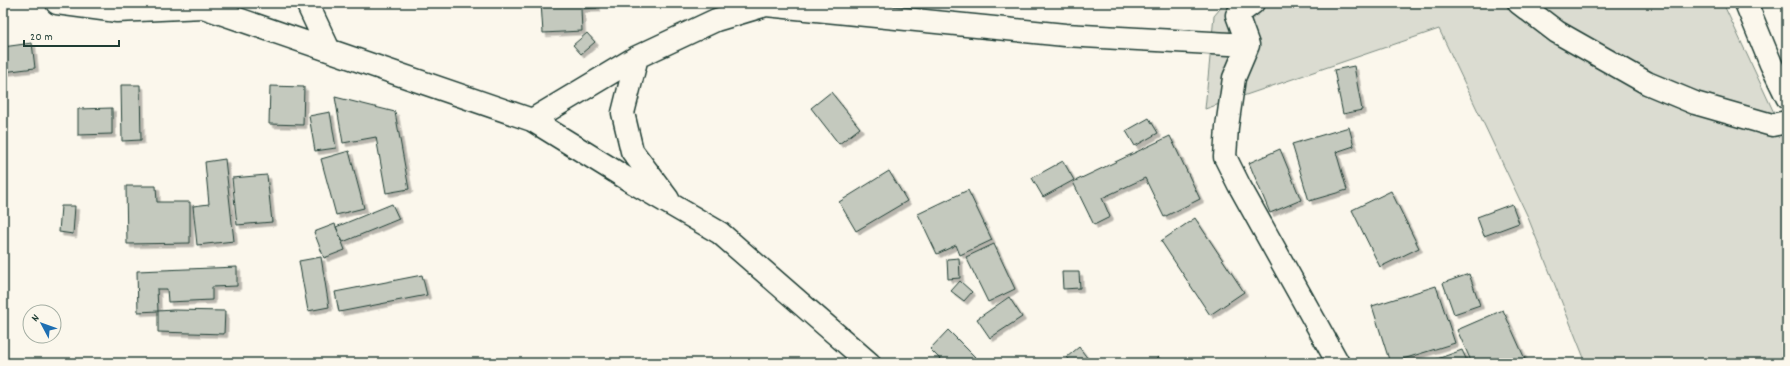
<svg xmlns="http://www.w3.org/2000/svg" width="1790" height="366" viewBox="0 0 1790 366" font-family="Dekko,sans-serif">
  <style>
    .green { fill: #dbdcd1; stroke: #7d8c82 }
    .building { fill: #c4c9be; stroke: #1f3d34; filter: url(#shadow) }
    .lines { fill: none; stroke-linecap: round; stroke-linejoin: round }
    .street-casing { stroke: #1f3d34; stroke-width: 25 }
    .street { stroke: #fbf7ec; stroke-width: 22 }
  </style>
  <defs>
    <filter id="shadow"><feDropShadow dx="3.5" dy="3.5" stdDeviation="0" flood-color="#0004"/></filter>
  </defs>
  <rect width="100%" height="100%" fill="#fbf7ec"/>
  <filter id="ink" filterUnits="userSpaceOnUse"><feTurbulence type="fractalNoise" baseFrequency=".025" numOctaves="2"/><feDisplacementMap in="SourceGraphic" scale="8" xChannelSelector="R" yChannelSelector="G"/><feConvolveMatrix kernelMatrix="1 2 1 2 8 2 1 2 1" color-interpolation-filters="sRGB"/></filter>
  <g filter="url(#ink)">
    <path class="green" d="M 1225,3 L 1508,3 L 1552,38 L 1643,91 L 1787,136 L 1787,363 L 1586,363 L 1527,215 L 1439,29 L 1205,109 L 1214,16 Z
      M 1531,3 L 1723,3 L 1776,117 L 1649,76 Z"/>
    <path class="building" d="M 541,3 L 596,3 L 597,8 L 581,9 L 582,31 L 543,33 Z
      M 587,33 L 595,42 L 581,54 L 573,45 Z
      M 32,43 L 35,68 L 3,72 L 3,47 Z
      M 1354,66 L 1362,110 L 1343,114 L 1334,70 Z
      M 121,85 L 140,85 L 141,140 L 122,141 Z
      M 270,86 L 304,87 L 303,125 L 269,124 Z
      M 831,92 L 860,128 L 839,144 L 811,108 Z
      M 335,97 L 395,112 L 409,189 L 386,193 L 376,137 L 343,143 Z
      M 112,108 L 112,134 L 78,135 L 78,109 Z
      M 330,112 L 336,148 L 315,151 L 309,116 Z
      M 1149,118 L 1158,133 L 1135,146 L 1126,131 Z
      M 1349,127 L 1354,146 L 1336,152 L 1347,190 L 1309,201 L 1292,144 Z
      M 1170,136 L 1200,199 L 1164,217 L 1145,178 L 1102,198 L 1110,217 L 1094,225 L 1073,182 Z
      M 1280,149 L 1301,200 L 1270,213 L 1249,163 Z
      M 349,151 L 364,208 L 336,215 L 321,159 Z
      M 225,159 L 234,241 L 197,245 L 193,206 L 209,204 L 205,162 Z
      M 1063,161 L 1074,180 L 1043,197 L 1032,178 Z
      M 889,171 L 907,201 L 856,231 L 839,202 Z
      M 267,175 L 272,222 L 237,225 L 232,178 Z
      M 126,186 L 156,186 L 157,202 L 190,202 L 190,243 L 127,244 Z
      M 968,190 L 992,240 L 960,255 L 956,245 L 937,254 L 918,214 Z
      M 1391,191 L 1419,248 L 1380,267 L 1352,210 Z
      M 392,204 L 399,219 L 343,242 L 336,227 Z
      M 1512,204 L 1519,223 L 1484,236 L 1477,217 Z
      M 61,206 L 75,206 L 73,234 L 59,232 Z
      M 1195,218 L 1244,292 L 1210,315 L 1161,241 Z
      M 335,224 L 345,250 L 324,258 L 314,232 Z
      M 994,244 L 1015,289 L 988,302 L 966,257 Z
      M 321,257 L 329,307 L 308,311 L 299,261 Z
      M 959,258 L 960,278 L 948,279 L 947,259 Z
      M 237,267 L 237,286 L 212,287 L 212,300 L 168,302 L 167,289 L 157,289 L 158,311 L 138,312 L 137,271 Z
      M 1062,272 L 1079,272 L 1080,288 L 1063,289 Z
      M 1469,274 L 1480,305 L 1454,314 L 1443,283 Z
      M 422,275 L 427,295 L 339,312 L 335,292 Z
      M 960,281 L 972,292 L 964,301 L 951,291 Z
      M 1436,286 L 1455,343 L 1390,363 L 1372,306 Z
      M 1009,297 L 1022,317 L 990,338 L 977,319 Z
      M 173,310 L 225,311 L 224,334 L 158,332 L 158,311 Z
      M 1503,310 L 1525,359 L 1517,363 L 1472,363 L 1457,330 Z
      M 948,330 L 981,363 L 944,363 L 930,349 Z
      M 1079,347 L 1091,363 L 1072,363 L 1067,357 Z
      M 1462,350 L 1468,363 L 1426,363 Z
      M 1158,357 L 1165,363 L 1152,363 Z"/>
    <g class="lines">
      <defs>
        <path id="street" d="M 57,3 L 117,11 L 203,7 L 532,120 L 634,183 L 720,233 L 869,363
          M 307,3 L 329,50
          M 1253,3 L 1237,15 L 1248,45 L 1234,78 L 1227,127 L 1225,157 L 1239,185 L 1338,363
          M 1519,3 L 1557,32 L 1647,83 L 1695,103 L 1772,125 L 1787,122
          M 1746,3 L 1771,64 L 1787,97
          M 637,57 L 623,113 L 632,151 L 668,199
          M 532,120 L 637,57 L 716,20 L 766,5 L 1065,35 L 1248,45"/>
      </defs>
      <use href="#street" class="street-casing"/>
      <use href="#street" class="street"/>
    </g>
  </g>
  <rect width="1790" height="366" fill="none" stroke="#fbf7ec" stroke-width="16"/>
  <rect x="8" y="8" width="1774" height="350" fill="none" stroke="#1f3d34" stroke-width="1.5" filter="url(#ink)"/>
  <g transform="translate(42 324) rotate(311)"><circle r="19" fill="#fbf7ec" stroke="#a3ada2"/>
  <path d="M0-3L7 15L0 10L-7 15Z" fill="#1f6fb2"/>
  <text y="-6" font-size="11" font-weight="bold" text-anchor="middle" fill="#1f3d34">N</text>
  </g>
  <path d="M24 40v6h95v-6" fill="none" stroke="#1f3d34" stroke-width="2"/>
  <text x="30" y="40" font-size="12" fill="#1f3d34" stroke="#fbf7ec" stroke-width="3" paint-order="stroke">20 m</text>
</svg>
